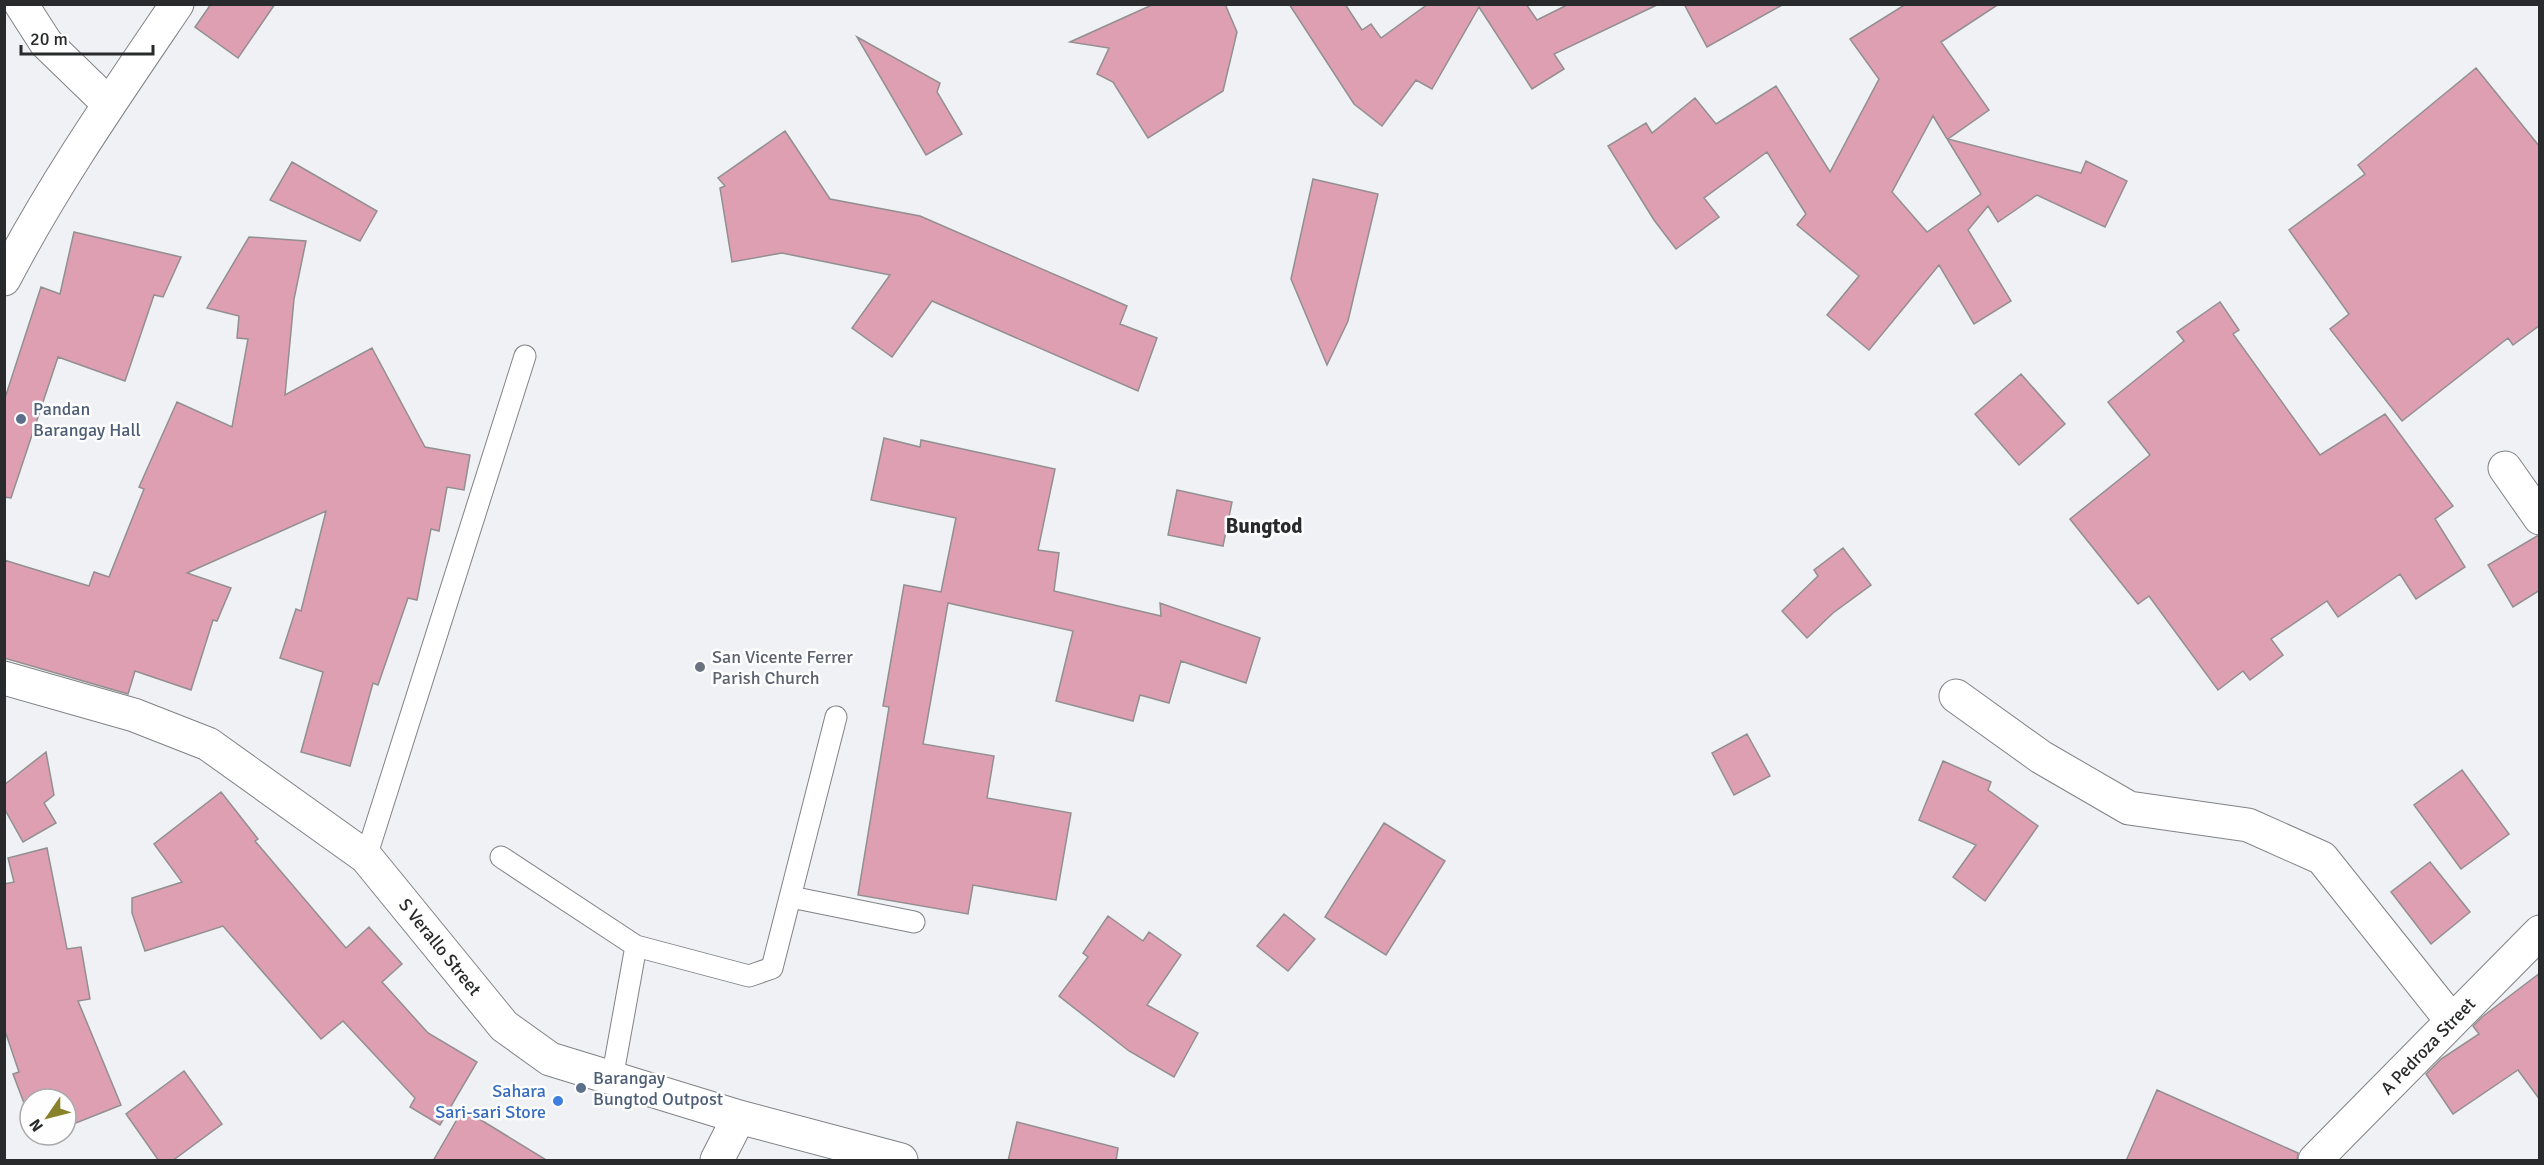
<svg xmlns="http://www.w3.org/2000/svg" width="2544" height="1165" viewBox="0 0 2544 1165" font-family="Signika,sans-serif">
  <style>
    .building { fill: #df9fb3; stroke: #928f90; stroke-width: 1.5; fill-rule: evenodd }
    .lines { fill: none; stroke-linecap: round; stroke-linejoin: round }
    .lane-casing { stroke: #818285; stroke-width: 23 }
    .street-casing { stroke: #818285; stroke-width: 35 }
    .secondary-casing { stroke: #818285; stroke-width: 35 }
    .lane { stroke: #fff; stroke-width: 21 }
    .street { stroke: #fff; stroke-width: 33 }
    .secondary { stroke: #fff; stroke-width: 33 }
    .service-dot { fill: #5c6f8a; stroke: #fefeff; stroke-width: 2 }
    .worship-dot { fill: #6b7280; stroke: #fefeff; stroke-width: 2 }
    .shop-dot { fill: #3f7fe0; stroke: #fefeff; stroke-width: 2 }
    .labels { text-anchor: middle; stroke-width: 5; stroke-linejoin: round; paint-order: stroke }
    .service-label { font-size: 18px; fill: #4e5e75; stroke: #fefeff; text-anchor: start }
    .worship-label { font-size: 18px; fill: #5b616d; stroke: #fefeff; text-anchor: start }
    .street-label { font-size: 18px; fill: #292a2b; stroke: #fefeff }
    .shop-label { font-size: 18px; fill: #366cbe; stroke: #fefeff; text-anchor: end }
    .quarter-label { font-size: 21px; font-weight: bold; fill: #292a2b; stroke: #fefeff }
  </style>
  <rect width="100%" height="100%" fill="#eff1f4"/>
  <path class="building" d="M 211,4 L 275,4 L 238,58 L 195,27 Z
    M 1154,4 L 1225,4 L 1237,32 L 1223,91 L 1148,138 L 1113,82 L 1097,74 L 1109,48 L 1070,42 Z
    M 1289,4 L 1345,4 L 1362,30 L 1371,24 L 1381,38 L 1428,4 L 1526,4 L 1537,20 L 1569,4 L 1659,4 L 1554,54 L 1564,69 L 1532,89 L 1479,7 L 1432,89 L 1416,80 L 1382,126 L 1354,104 Z
    M 1684,4 L 1784,4 L 1707,47 Z
    M 1906,4 L 1999,4 L 1941,42 L 1989,110 L 1948,139 L 2081,173 L 2086,161 L 2127,181 L 2105,227 L 2037,195 L 1998,222 L 1988,206 L 1968,230 L 2011,301 L 1974,324 L 1939,265 L 1869,350 L 1827,315 L 1859,276 L 1797,225 L 1806,214 L 1767,152 L 1704,198 L 1719,217 L 1676,249 L 1654,220 L 1608,146 L 1646,123 L 1652,133 L 1695,98 L 1716,124 L 1776,86 L 1830,172 L 1879,79 L 1850,39 ZM 1933,116 L 1981,194 L 1927,232 L 1892,192 Z
    M 857,37 L 940,83 L 937,92 L 962,134 L 926,155 Z
    M 2476,68 L 2540,147 L 2540,325 L 2513,345 L 2508,338 L 2402,421 L 2330,329 L 2349,314 L 2289,230 L 2365,174 L 2358,165 Z
    M 785,131 L 830,199 L 920,216 L 1127,306 L 1120,324 L 1157,338 L 1138,391 L 932,301 L 892,357 L 852,328 L 890,275 L 782,253 L 732,262 L 720,188 L 725,186 L 718,178 Z
    M 292,162 L 377,211 L 360,241 L 270,200 Z
    M 1313,179 L 1378,194 L 1348,321 L 1327,365 L 1291,279 Z
    M 74,232 L 181,257 L 163,297 L 154,295 L 125,381 L 58,357 L 11,498 L 4,497 L 4,401 L 41,287 L 60,294 Z
    M 249,237 L 306,241 L 294,299 L 285,395 L 372,348 L 425,447 L 470,455 L 464,490 L 447,487 L 439,531 L 431,529 L 417,600 L 408,598 L 378,685 L 373,683 L 350,766 L 301,752 L 323,672 L 280,658 L 296,609 L 301,611 L 326,511 L 187,573 L 231,588 L 217,621 L 213,620 L 191,690 L 135,671 L 128,694 L 4,658 L 4,560 L 89,586 L 94,572 L 109,577 L 144,489 L 139,487 L 177,402 L 232,427 L 248,339 L 237,338 L 239,316 L 207,308 Z
    M 2220,302 L 2239,330 L 2233,334 L 2320,455 L 2385,414 L 2453,506 L 2435,519 L 2465,567 L 2416,599 L 2400,574 L 2338,617 L 2327,601 L 2271,639 L 2283,655 L 2250,680 L 2243,671 L 2218,690 L 2149,596 L 2138,604 L 2070,519 L 2150,455 L 2108,402 L 2184,341 L 2177,332 Z
    M 2021,374 L 2065,424 L 2019,465 L 1975,414 Z
    M 884,438 L 920,447 L 921,440 L 1055,469 L 1038,550 L 1059,553 L 1054,591 L 1161,616 L 1160,603 L 1260,638 L 1246,683 L 1181,661 L 1169,703 L 1140,695 L 1133,721 L 1056,701 L 1073,631 L 948,603 L 923,744 L 994,756 L 987,798 L 1071,813 L 1056,900 L 973,885 L 968,914 L 858,895 L 889,707 L 883,706 L 904,585 L 941,592 L 956,518 L 871,500 Z
    M 1177,490 L 1232,502 L 1223,546 L 1168,535 Z
    M 2537,536 L 2540,536 L 2540,590 L 2513,607 L 2488,565 Z
    M 1843,548 L 1871,585 L 1833,613 L 1807,638 L 1782,611 L 1818,576 L 1814,570 Z
    M 1747,734 L 1770,776 L 1734,795 L 1712,753 Z
    M 46,752 L 54,795 L 44,803 L 56,823 L 23,842 L 4,808 L 4,785 Z
    M 1943,761 L 1991,782 L 1988,790 L 2038,826 L 1985,901 L 1953,877 L 1976,845 L 1919,820 Z
    M 2462,770 L 2509,834 L 2461,869 L 2414,805 Z
    M 221,792 L 258,839 L 255,841 L 346,948 L 369,927 L 402,964 L 382,982 L 428,1033 L 477,1062 L 440,1125 L 410,1107 L 415,1098 L 343,1021 L 321,1039 L 223,926 L 145,951 L 132,913 L 132,898 L 182,882 L 154,844 Z
    M 1384,823 L 1445,861 L 1386,955 L 1325,917 Z
    M 47,848 L 67,949 L 81,947 L 90,999 L 78,1001 L 121,1105 L 66,1127 L 66,1099 L 30,1099 L 30,1119 L 13,1074 L 19,1072 L 4,1028 L 4,884 L 14,882 L 8,858 Z
    M 2430,862 L 2470,912 L 2431,944 L 2391,892 Z
    M 1284,914 L 1315,939 L 1288,971 L 1257,946 Z
    M 1108,916 L 1143,941 L 1149,932 L 1181,955 L 1147,1005 L 1198,1033 L 1174,1077 L 1129,1051 L 1059,996 L 1088,957 L 1083,953 Z
    M 2540,973 L 2540,1100 L 2518,1070 L 2453,1114 L 2426,1074 L 2441,1059 L 2479,1034 L 2473,1026 L 2482,1017 Z
    M 184,1071 L 222,1124 L 172,1161 L 159,1161 L 126,1114 Z
    M 2157,1090 L 2298,1153 L 2297,1161 L 2126,1161 Z
    M 463,1109 L 548,1161 L 433,1161 Z
    M 1017,1122 L 1118,1148 L 1116,1161 L 1008,1161 Z"/>
  <g class="lines">
    <defs>
      <path id="lane" d="M 366,857 L 525,356
        M 501,857 L 636,946 L 749,976 L 772,968 L 836,717
        M 791,897 L 914,922
        M 612,1079 L 636,946"/>
      <path id="street" d="M 21,4 L 46,43 L 109,104
        M 2505,468 L 2540,518
        M 1956,696 L 2041,757 L 2129,808 L 2248,825 L 2322,858 L 2452,1021
        M 2315,1160 L 2540,932"/>
      <path id="secondary" d="M 4,279 C 54,183 116,94 177,4
        M 4,678 L 134,715 L 208,744 L 366,857 L 504,1026 L 550,1059 L 739,1117 L 901,1160
        M 717,1160 L 739,1117"/>
    </defs>
    <use href="#lane" class="lane-casing"/>
    <use href="#street" class="street-casing"/>
    <use href="#secondary" class="secondary-casing"/>
    <use href="#lane" class="lane"/>
    <use href="#street" class="street"/>
    <use href="#secondary" class="secondary"/>
  </g>
  <g class="service-dot">
    <circle cx="21" cy="419" r="6"/>
    <circle cx="581" cy="1088" r="6"/>
  </g>
  <circle class="worship-dot" cx="700" cy="667" r="6"/>
  <circle class="shop-dot" cx="558" cy="1101" r="6"/>
  <g class="labels">
    <g class="service-label">
      <text x="33" y="415">Pandan<tspan x="33" dy="21">Barangay Hall</tspan></text>
      <text x="593" y="1084">Barangay<tspan x="593" dy="21">Bungtod Outpost</tspan></text>
    </g>
    <g class="worship-label">
      <text x="712" y="663">San Vicente Ferrer<tspan x="712" dy="21">Parish Church</tspan></text>
    </g>
    <g class="street-label">
      <text transform="translate(440 947) rotate(51)" y="6">S Verallo Street</text>
      <text transform="translate(2428 1046) rotate(-46)" y="6">A Pedroza Street</text>
    </g>
    <g class="shop-label">
      <text x="546" y="1097">Sahara<tspan x="546" dy="21">Sari-sari Store</tspan></text>
    </g>
    <g class="quarter-label">
      <text x="1264" y="533">Bungtod</text>
    </g>
  </g>
  <rect width="2544" height="1165" fill="none" stroke="#292a2b" stroke-width="12"/>
  <g transform="translate(48 1117) rotate(235)"><circle r="28" fill="#fefeff" stroke="#a9a9aa" stroke-width="1.5"/>
  <path d="M0-4.5L10 22L0 15L-10 22Z" fill="#89822a"/>
  <text y="-9" font-size="16" font-weight="bold" text-anchor="middle" fill="#292a2b">N</text>
  </g>
  <path d="M21 45v9h132v-9" fill="none" stroke="#292a2b" stroke-width="3"/>
  <text x="30" y="45" font-size="18" fill="#292a2b" stroke="#fefeff" stroke-width="4.5" paint-order="stroke">20 m</text>
</svg>
